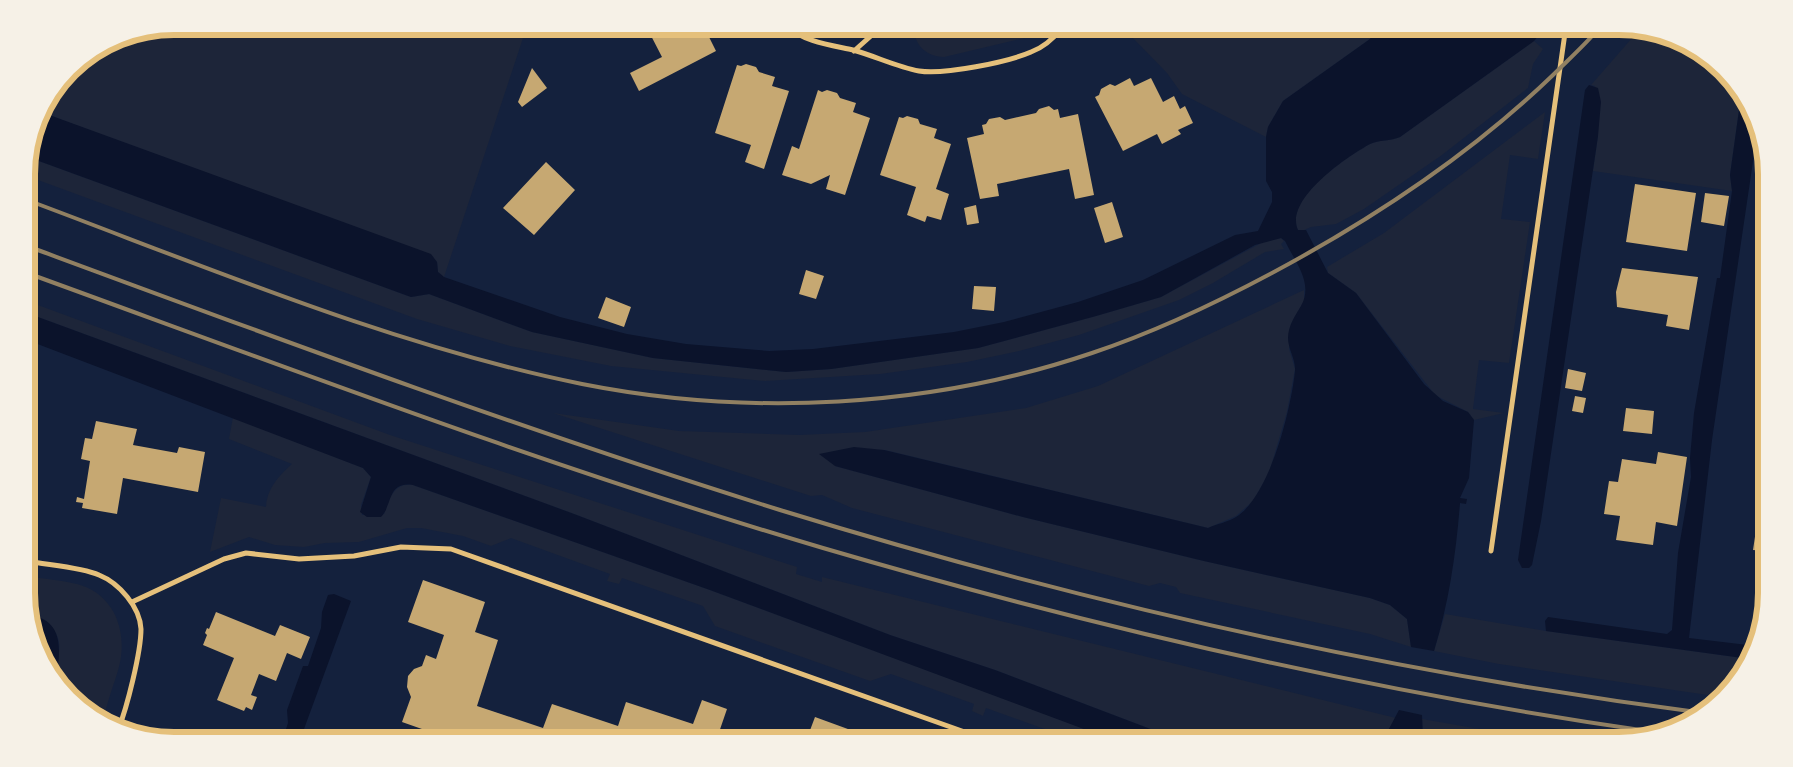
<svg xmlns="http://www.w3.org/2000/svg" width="1793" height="767" viewBox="0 0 1793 767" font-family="'Alegreya Sans',sans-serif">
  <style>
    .green { fill: #1d2539 }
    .water { fill: #0b132b }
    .building { fill: #c6a872 }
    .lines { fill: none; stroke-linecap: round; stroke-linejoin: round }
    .minor { stroke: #e5c07b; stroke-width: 5 }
    .rail { stroke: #918062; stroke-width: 4 }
    .rim { fill: none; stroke: #e5c07b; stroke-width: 6 }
  </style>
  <rect width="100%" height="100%" fill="#14213d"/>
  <path class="green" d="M 174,26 L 527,26 L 444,277 L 438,272 L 437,262 L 41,112 L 77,63 L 118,37 Z
    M 914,26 L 1041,26 L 1029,37 L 944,57 C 925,56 914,45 914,26 Z
    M 1117,26 L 1377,26 L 1370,39 L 1283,101 L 1268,127 L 1266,137 L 1182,94 L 1167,73 L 1126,31 Z
    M 1639,30 L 1675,37 L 1736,84 L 1741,95 L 1730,175 L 1732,191 L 1593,171 L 1598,136 L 1595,86 L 1591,85 Z
    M 1534,41 L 1543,49 L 1533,64 L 1528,88 L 1442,155 L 1364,209 L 1336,224 L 1311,227 L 1302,231 L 1298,230 C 1283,199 1348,156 1370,144 C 1378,140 1391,141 1400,137 Z
    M 1545,112 L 1538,159 L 1510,155 L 1501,219 L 1530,222 L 1509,363 L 1479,360 L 1473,409 L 1504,413 L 1474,420 L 1468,412 L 1435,395 L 1356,293 L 1328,273 L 1327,267 L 1384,233 Z
    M 28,157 L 411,297 L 429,294 L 532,332 L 653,358 L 786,372 L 831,369 L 978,348 L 1096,316 L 1161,297 L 1263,242 L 1281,238 L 1284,241 L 1281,244 L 1284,249 L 1265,252 L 1213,283 L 1179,300 L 1079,335 L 1019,351 L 967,362 L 880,374 L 765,381 L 611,366 L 510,346 L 417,319 L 27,176 Z
    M 1304,290 L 1304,301 L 1291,324 L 1289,349 L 1295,369 L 1287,412 L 1269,473 L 1253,501 L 1236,516 L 1208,528 L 885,450 L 835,466 L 1023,517 L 1204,561 L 1370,598 L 1390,605 L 1407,619 L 1411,647 L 1370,634 L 1180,593 L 1176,587 L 1160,583 L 1149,586 L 852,508 L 822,495 L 811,496 L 553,413 L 679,431 L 799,435 L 865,432 L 1026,408 L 1098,386 Z
    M 27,301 L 390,435 L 797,567 L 796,574 L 822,582 L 822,577 L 1396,718 L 1383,740 L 1182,741 L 995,670 L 890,635 L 574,514 L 27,313 Z
    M 233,417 L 363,468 L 371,477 L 361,505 L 362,515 L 384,514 C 389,500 393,482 413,485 L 710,590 L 1099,734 L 1097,741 L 1078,741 L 986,708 L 983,716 L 972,711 L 974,704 L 891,674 L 870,681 L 715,626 L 703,606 L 622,578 L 619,584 L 607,581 L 610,574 L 511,538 L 491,546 L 463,536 L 421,528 L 407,528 L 359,542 L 325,543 L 304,547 L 275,545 L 249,537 L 210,552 L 221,498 L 266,507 C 267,488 279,476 292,464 L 229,439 Z
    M 27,576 C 44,579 61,580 77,584 C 115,594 128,632 119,667 C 114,685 107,701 104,719 L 57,683 C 53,661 70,641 47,624 C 40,619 37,616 29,615 Z
    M 1445,614 L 1546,631 L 1750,659 L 1736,683 L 1721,697 L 1499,664 L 1434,651 Z
    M 1422,719 L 1544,740 L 1471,740 L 1460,735 L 1459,740 L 1423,740 Z"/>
  <path class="water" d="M 1377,26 L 1547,26 L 1534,41 L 1400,137 C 1391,141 1378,140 1370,144 C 1348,156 1284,199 1298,230 L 1306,230 L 1328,273 L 1356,293 L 1424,384 L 1443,401 L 1468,412 L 1474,420 L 1469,478 L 1460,498 L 1467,499 L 1466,504 L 1460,503 C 1456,554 1449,602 1434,651 L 1411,647 L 1407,619 L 1390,605 L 1370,598 L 1204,561 L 1023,517 L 835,466 L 819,454 L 854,447 L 884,450 L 1208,528 C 1217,524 1228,522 1236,517 C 1270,496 1291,409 1295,371 C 1296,360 1288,349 1288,338 C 1288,326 1295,316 1301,306 C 1314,283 1295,262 1285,241 L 1281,238 L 1255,245 L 1161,297 L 1096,316 L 978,348 L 831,369 L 786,372 L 653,358 L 532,332 L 429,294 L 411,297 L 28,157 L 41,112 L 431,254 L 437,262 L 438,272 L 444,277 L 560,317 L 627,334 L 686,344 L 769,351 L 813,349 L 954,332 L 1004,322 L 1078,302 L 1143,280 L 1235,235 L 1258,231 L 1272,202 L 1272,192 L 1266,181 L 1266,137 L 1268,127 L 1283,101 L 1370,39 Z
    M 1589,85 L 1598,88 L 1601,102 L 1598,136 L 1541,521 L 1532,565 L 1529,568 L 1522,568 L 1518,560 L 1585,90 Z
    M 1741,96 L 1757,134 L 1712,440 L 1689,638 L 1756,646 L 1750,659 L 1546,631 L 1545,621 L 1548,617 L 1667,634 L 1672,630 L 1678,553 L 1691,477 L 1690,458 L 1694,413 L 1717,278 L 1720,278 L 1732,191 L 1730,175 Z
    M 27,313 L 574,514 L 890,635 L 995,670 L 1182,741 L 1116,741 L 710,590 L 413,485 C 387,481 393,505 381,517 L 367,517 L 360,512 L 371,477 L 363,468 L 27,340 Z
    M 334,594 L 351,601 L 304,729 L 304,735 L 308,741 L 282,741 L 288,723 L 287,710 L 303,666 L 308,666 L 321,628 L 322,612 L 328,595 Z
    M 29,615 C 66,620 60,653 56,681 Z
    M 1399,710 L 1422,715 L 1423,740 L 1383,740 Z"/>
  <path class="building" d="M 646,26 L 715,26 L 716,31 L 708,35 L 716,51 L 639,91 L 630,73 L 662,57 Z
    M 746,64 L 756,67 L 759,72 L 775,77 L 772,86 L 789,91 L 764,169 L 745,162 L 751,145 L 715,133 L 737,65 L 741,66 Z
    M 532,68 L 547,88 L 522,107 L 518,102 Z
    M 1130,78 L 1134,86 L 1151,78 L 1163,102 L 1174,96 L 1180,109 L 1185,106 L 1193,123 L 1178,130 L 1181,134 L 1162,144 L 1157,134 L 1123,151 L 1095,97 L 1099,95 L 1101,89 L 1110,84 L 1115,86 Z
    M 818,90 L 822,92 L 827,90 L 837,93 L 840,98 L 856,103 L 853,112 L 870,118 L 845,195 L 826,189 L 830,175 L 811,184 L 782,175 L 792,146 L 799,149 Z
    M 1049,106 L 1054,110 L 1058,109 L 1060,118 L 1078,114 L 1094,195 L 1075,199 L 1069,169 L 997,184 L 999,196 L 980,199 L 967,138 L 984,134 L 982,125 L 986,124 L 989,119 L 1000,117 L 1005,120 L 1036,113 L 1039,109 Z
    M 907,116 L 918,119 L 920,124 L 937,129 L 934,138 L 951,144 L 936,189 L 949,194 L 941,220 L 927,216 L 925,222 L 907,215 L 916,187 L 880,175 L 899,117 L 903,118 Z
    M 546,162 L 575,190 L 534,235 L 503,208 Z
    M 1635,184 L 1696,193 L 1687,251 L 1626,242 Z
    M 1705,193 L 1729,196 L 1724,226 L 1701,222 Z
    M 1112,202 L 1123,237 L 1105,243 L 1094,208 Z
    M 976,205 L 979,223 L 967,225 L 964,208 Z
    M 1622,268 L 1698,277 L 1689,330 L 1666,326 L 1668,315 L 1617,307 L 1616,292 Z
    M 806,270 L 824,276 L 816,299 L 799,294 Z
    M 974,286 L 996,287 L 994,311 L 972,309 Z
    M 606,297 L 631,307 L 624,327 L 598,318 Z
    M 1568,369 L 1586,373 L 1582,391 L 1565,388 Z
    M 1575,396 L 1586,398 L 1583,413 L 1572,411 Z
    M 1626,408 L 1654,411 L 1652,434 L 1623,431 Z
    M 96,421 L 137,429 L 133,445 L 177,453 L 179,447 L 205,452 L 198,492 L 123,478 L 117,514 L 82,508 L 83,503 L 76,502 L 77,497 L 84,499 L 90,461 L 81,459 L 85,438 L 92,439 Z
    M 1658,452 L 1687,457 L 1677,526 L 1656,522 L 1653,545 L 1616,540 L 1620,516 L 1604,514 L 1609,481 L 1618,482 L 1622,459 L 1656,464 Z
    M 1765,470 L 1766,470 L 1767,551 L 1753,550 Z
    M 423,580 L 485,602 L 475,632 L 498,640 L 477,706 L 543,728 L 552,704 L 618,726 L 626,702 L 693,724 L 702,700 L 727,709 L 716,741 L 456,741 L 402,722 L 411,697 L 407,687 L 408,676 L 414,669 L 422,666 L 426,655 L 436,659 L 444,635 L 408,622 Z
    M 216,612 L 275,636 L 280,625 L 310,637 L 301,659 L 287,653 L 276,681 L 259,674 L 251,695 L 257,697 L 252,710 L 246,707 L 244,711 L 217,700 L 234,658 L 203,645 L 207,635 L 205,633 L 207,628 L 209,629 Z
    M 815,717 L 878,740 L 878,741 L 806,741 Z"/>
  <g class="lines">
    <path class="minor" d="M 786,26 C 804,42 830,45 853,50 C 875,56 897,67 919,71 C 944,75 1008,62 1031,52 C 1045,47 1055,37 1064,26
      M 854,51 L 882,26
      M 1491,551 L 1566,26
      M 27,561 C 47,565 81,567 99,575 C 119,583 140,607 141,629 C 141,652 127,708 118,730
      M 132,602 L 224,559 L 246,553 L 299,559 L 354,556 L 401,547 L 451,549 L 990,741"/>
    <path class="rail" d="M 27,200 C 207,267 393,346 582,384 C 748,417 930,408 1092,353 C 1155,332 1214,304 1272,273 C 1373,219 1470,155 1553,75 C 1569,59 1586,44 1601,26
      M 27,246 C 276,338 526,431 780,510 C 1079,602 1393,673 1704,713
      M 27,273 C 291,369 554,469 823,548 C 1096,628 1373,692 1654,732"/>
  </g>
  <path d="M0 0H1793V767H0ZM174 35H1619A139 139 0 0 1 1758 174V593A139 139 0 0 1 1619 732H174A139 139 0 0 1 35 593V174A139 139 0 0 1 174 35Z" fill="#f6f1e7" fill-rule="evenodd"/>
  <path class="rim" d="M174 35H1619A139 139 0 0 1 1758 174V593A139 139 0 0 1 1619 732H174A139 139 0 0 1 35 593V174A139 139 0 0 1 174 35Z"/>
</svg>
